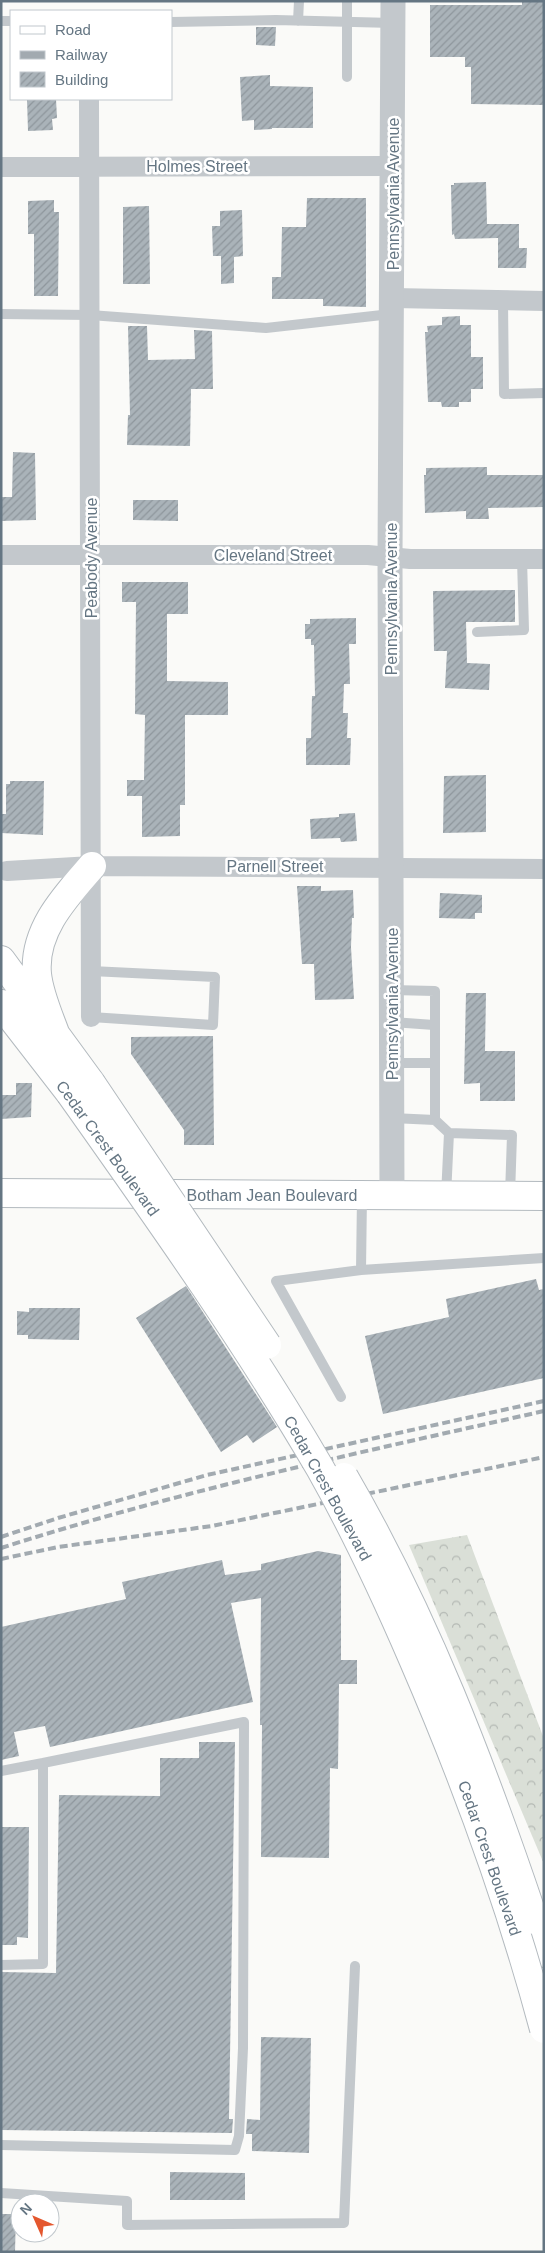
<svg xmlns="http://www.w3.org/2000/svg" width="545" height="2253" viewBox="0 0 545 2253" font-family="Helvetica,sans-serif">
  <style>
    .forest { fill: url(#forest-crowns) }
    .building { fill: url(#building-hatch) }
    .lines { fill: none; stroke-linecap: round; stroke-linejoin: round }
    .secondary-casing { stroke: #b3babf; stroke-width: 30 }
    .service { stroke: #c3c8cc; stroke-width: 10 }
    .minor { stroke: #c3c8cc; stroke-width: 20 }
    .tertiary { stroke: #c3c8cc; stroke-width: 25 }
    .secondary { stroke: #fff; stroke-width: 28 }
    .rail { stroke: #a2aab0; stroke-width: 4; stroke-dasharray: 8 4; stroke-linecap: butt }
    .secondary-bridge-casing { stroke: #b3babf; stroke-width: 30; stroke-linecap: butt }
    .secondary-bridge { stroke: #fff; stroke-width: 28 }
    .labels { text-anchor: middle; stroke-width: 5; stroke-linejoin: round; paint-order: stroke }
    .street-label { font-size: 16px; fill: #657683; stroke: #fff }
  </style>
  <defs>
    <pattern id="forest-crowns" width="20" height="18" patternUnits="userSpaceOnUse" patternTransform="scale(1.25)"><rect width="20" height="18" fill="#dadfd7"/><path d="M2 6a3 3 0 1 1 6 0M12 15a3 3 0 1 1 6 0" fill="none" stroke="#b4b9b4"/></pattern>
    <pattern id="building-hatch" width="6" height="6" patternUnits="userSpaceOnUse" patternTransform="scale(1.25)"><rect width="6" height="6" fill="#aab3b9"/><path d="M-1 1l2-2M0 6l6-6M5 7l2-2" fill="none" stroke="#8e969c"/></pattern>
  </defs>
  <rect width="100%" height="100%" fill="#fafaf8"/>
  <path class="forest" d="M 467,1535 L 544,1739 L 544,1864 L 409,1545 Z"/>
  <path class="building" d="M 522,1 L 544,1 L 544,105 L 471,104 L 471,67 L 465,67 L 465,57 L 430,57 L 430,5 L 522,5 Z
    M 256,27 L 276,27 L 275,46 L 256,45 Z
    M 270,75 L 270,86 L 313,87 L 313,128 L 272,128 L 272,129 L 254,130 L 254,120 L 242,121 L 240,77 Z
    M 27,99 L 56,99 L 57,118 L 52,119 L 53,130 L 28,131 Z
    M 486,182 L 487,224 L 519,224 L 519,248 L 527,248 L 526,268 L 498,268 L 498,238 L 455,239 L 454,234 L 452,235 L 451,185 L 454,185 L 454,183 Z
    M 307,198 L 366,198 L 366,307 L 323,306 L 323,299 L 272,299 L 272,277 L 281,277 L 282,227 L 306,227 Z
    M 54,200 L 54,212 L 59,212 L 58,296 L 34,296 L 34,234 L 28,234 L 28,201 Z
    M 149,206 L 150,284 L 123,284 L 123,207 Z
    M 242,210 L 243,256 L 234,257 L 234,283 L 221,284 L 221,256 L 213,256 L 212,226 L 220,226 L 220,211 Z
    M 460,316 L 460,325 L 471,325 L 471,357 L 483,357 L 483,389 L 471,389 L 471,402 L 459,402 L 459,407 L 442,407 L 441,402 L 428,402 L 425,332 L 428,332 L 427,326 L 442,325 L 442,317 Z
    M 128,326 L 147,326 L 148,360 L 195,359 L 194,330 L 212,331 L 213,389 L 191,389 L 190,446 L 127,445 L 128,415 L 130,415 Z
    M 13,452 L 35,453 L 36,520 L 1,521 L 1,497 L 12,497 Z
    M 487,467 L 487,475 L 544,475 L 544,507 L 488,508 L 489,519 L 466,519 L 466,511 L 425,513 L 424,475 L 426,475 L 426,468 Z
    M 133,500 L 178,500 L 178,521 L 133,520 Z
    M 122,582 L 188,582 L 188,614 L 167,614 L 167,681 L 228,682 L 228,715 L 185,715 L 185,805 L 180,805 L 180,836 L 142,837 L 142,796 L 127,796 L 127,780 L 144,780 L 145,715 L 135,714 L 136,602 L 122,602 Z
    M 515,590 L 515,622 L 466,622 L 467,663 L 490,664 L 489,690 L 445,688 L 447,651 L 434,651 L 433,591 Z
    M 356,618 L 356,644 L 349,644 L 350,684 L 344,684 L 343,713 L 348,713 L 347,738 L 351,738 L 350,765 L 306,765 L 306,738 L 311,738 L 312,696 L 315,696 L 314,645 L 311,645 L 311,639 L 305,639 L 305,624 L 310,624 L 310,619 Z
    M 486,775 L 486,832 L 443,833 L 444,776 Z
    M 10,781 L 44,781 L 43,835 L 1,833 L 1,814 L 6,814 L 6,784 L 10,784 Z
    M 355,813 L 357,841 L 341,842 L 340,838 L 311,839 L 310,819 L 339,817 L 339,814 Z
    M 297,886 L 321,886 L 321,891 L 353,890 L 354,918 L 352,918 L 351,947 L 354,999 L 315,1000 L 314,964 L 302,964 Z
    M 440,893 L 482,895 L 482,913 L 475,913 L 475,919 L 439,918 Z
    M 466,993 L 486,993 L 485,1051 L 515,1051 L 515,1101 L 480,1101 L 480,1083 L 464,1084 Z
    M 213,1036 L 214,1145 L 184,1145 L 184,1130 L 131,1054 L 131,1037 Z
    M 16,1083 L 32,1083 L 31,1117 L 1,1119 L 1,1095 L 16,1095 Z
    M 536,1279 L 539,1290 L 544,1289 L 544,1378 L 383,1414 L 365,1336 L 449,1317 L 446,1299 Z
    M 186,1286 L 277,1427 L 253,1443 L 247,1435 L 221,1452 L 136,1318 Z
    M 29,1308 L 80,1308 L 79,1340 L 28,1339 L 28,1335 L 17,1335 L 17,1311 L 29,1312 Z
    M 318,1551 L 341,1555 L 341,1660 L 357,1660 L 357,1684 L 339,1684 L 338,1769 L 330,1768 L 329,1858 L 261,1857 L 262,1725 L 260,1725 L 261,1598 L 231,1603 L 253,1702 L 50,1747 L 45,1726 L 14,1732 L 19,1756 L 1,1760 L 1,1627 L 126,1599 L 122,1582 L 222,1560 L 225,1575 L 261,1570 L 261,1564 Z
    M 199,1742 L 235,1742 L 229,2119 L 233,2119 L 232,2133 L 1,2130 L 1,1972 L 56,1973 L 59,1795 L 160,1796 L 160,1758 L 199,1758 Z
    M 1,1827 L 29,1827 L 28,1938 L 17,1937 L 17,1945 L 1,1945 Z
    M 261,2037 L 311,2038 L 309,2153 L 252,2151 L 252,2134 L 246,2134 L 247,2119 L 260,2120 Z
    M 170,2172 L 245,2173 L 245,2200 L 170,2200 Z
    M 1,2214 L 16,2214 L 15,2252 L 1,2252 Z"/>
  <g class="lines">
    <defs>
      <path id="secondary" d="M 1,960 L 91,1083
        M 1,1004 L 70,1093
        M 55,1033 C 48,1014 39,994 37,974 C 33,930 66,896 92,866
        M 1,1193 L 544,1196
        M 534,1920 L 544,1953"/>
    </defs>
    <use href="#secondary" class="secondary-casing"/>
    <path class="service" d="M 1,21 L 11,21
      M 298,21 L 299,1
      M 171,22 L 276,20 L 393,23
      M 347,77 L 347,1
      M 503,301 L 504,394 L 544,393
      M 1,314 L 90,315 L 266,328 L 391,314
      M 477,632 L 524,630 L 522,559
      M 91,971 L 215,977 L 213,1025 L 91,1017
      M 392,990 L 435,991 L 435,1120
      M 392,1022 L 434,1025
      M 392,1063 L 435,1063
      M 392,1118 L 435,1120 L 449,1133
      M 362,1196 L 361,1270 L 544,1258
      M 446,1196 L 449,1133 L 512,1135 L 510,1195
      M 341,1397 L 276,1281 L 361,1270
      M 1,1771 L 43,1763 L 43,1964 L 1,1965
      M 1,2145 L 235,2150 L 239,2136 L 243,2048 L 244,1722 L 43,1763
      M 1,2193 L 127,2201 L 127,2225 L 344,2223 L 355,1966"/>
    <path class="minor" d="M 89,99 L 91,1017
      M 1,167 L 393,166
      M 393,298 L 544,301
      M 1,555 L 368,555 L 410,559 L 544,559
      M 7,871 L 92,866 L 544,869"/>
    <path class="tertiary" d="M 392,1196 L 390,557 L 393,1"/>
    <use href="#secondary" class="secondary"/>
    <path class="rail" d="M 1,1537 L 58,1518 L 207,1475 L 544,1401
      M 1,1548 C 179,1491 362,1452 544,1411
      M 1,1559 L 58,1547 L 212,1526 L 544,1457"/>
    <defs>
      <path id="secondary-bridge" d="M 91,1083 L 267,1345
        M 70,1093 C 157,1216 244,1338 320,1468 C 355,1530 385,1594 413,1659 C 465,1779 510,1902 544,2029
        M 344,1477 C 426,1618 482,1766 534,1920"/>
    </defs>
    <use href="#secondary-bridge" class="secondary-bridge-casing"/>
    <use href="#secondary-bridge" class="secondary-bridge"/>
  </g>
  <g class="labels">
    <g class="street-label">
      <text x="197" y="172">Holmes Street</text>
      <text transform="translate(393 194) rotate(-90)" y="6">Pennsylvania Avenue</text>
      <text x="273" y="561">Cleveland Street</text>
      <text transform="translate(91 558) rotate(-90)" y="6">Peabody Avenue</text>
      <text transform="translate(391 599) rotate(-90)" y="6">Pennsylvania Avenue</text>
      <text x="275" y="872">Parnell Street</text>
      <text transform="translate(392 1004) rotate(-90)" y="6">Pennsylvania Avenue</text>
      <text transform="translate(108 1148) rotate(54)" y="6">Cedar Crest Boulevard</text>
      <text x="272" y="1201">Botham Jean Boulevard</text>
      <text transform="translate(328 1488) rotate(61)" y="6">Cedar Crest Boulevard</text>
      <text transform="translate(490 1858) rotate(71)" y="6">Cedar Crest Boulevard</text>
    </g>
  </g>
  <rect width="545" height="2253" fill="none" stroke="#657683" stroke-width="5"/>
  <rect x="10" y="10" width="162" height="90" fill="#ffffff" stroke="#c1c8cd"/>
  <rect x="20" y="26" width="25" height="8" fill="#ffffff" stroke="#c1c8cd"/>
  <text x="55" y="35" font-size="15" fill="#657683">Road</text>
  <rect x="20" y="51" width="25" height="8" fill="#a2aab0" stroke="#c1c8cd"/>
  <text x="55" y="60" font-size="15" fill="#657683">Railway</text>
  <rect x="20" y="72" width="25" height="15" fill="url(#building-hatch)" stroke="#c1c8cd"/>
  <text x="55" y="85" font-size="15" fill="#657683">Building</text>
  <g transform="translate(35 2218) rotate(315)"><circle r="24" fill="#ffffff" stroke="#c1c8cd"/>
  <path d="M0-4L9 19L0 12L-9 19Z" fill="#e4572e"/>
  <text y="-8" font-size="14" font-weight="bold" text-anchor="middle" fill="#657683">N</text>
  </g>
</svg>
